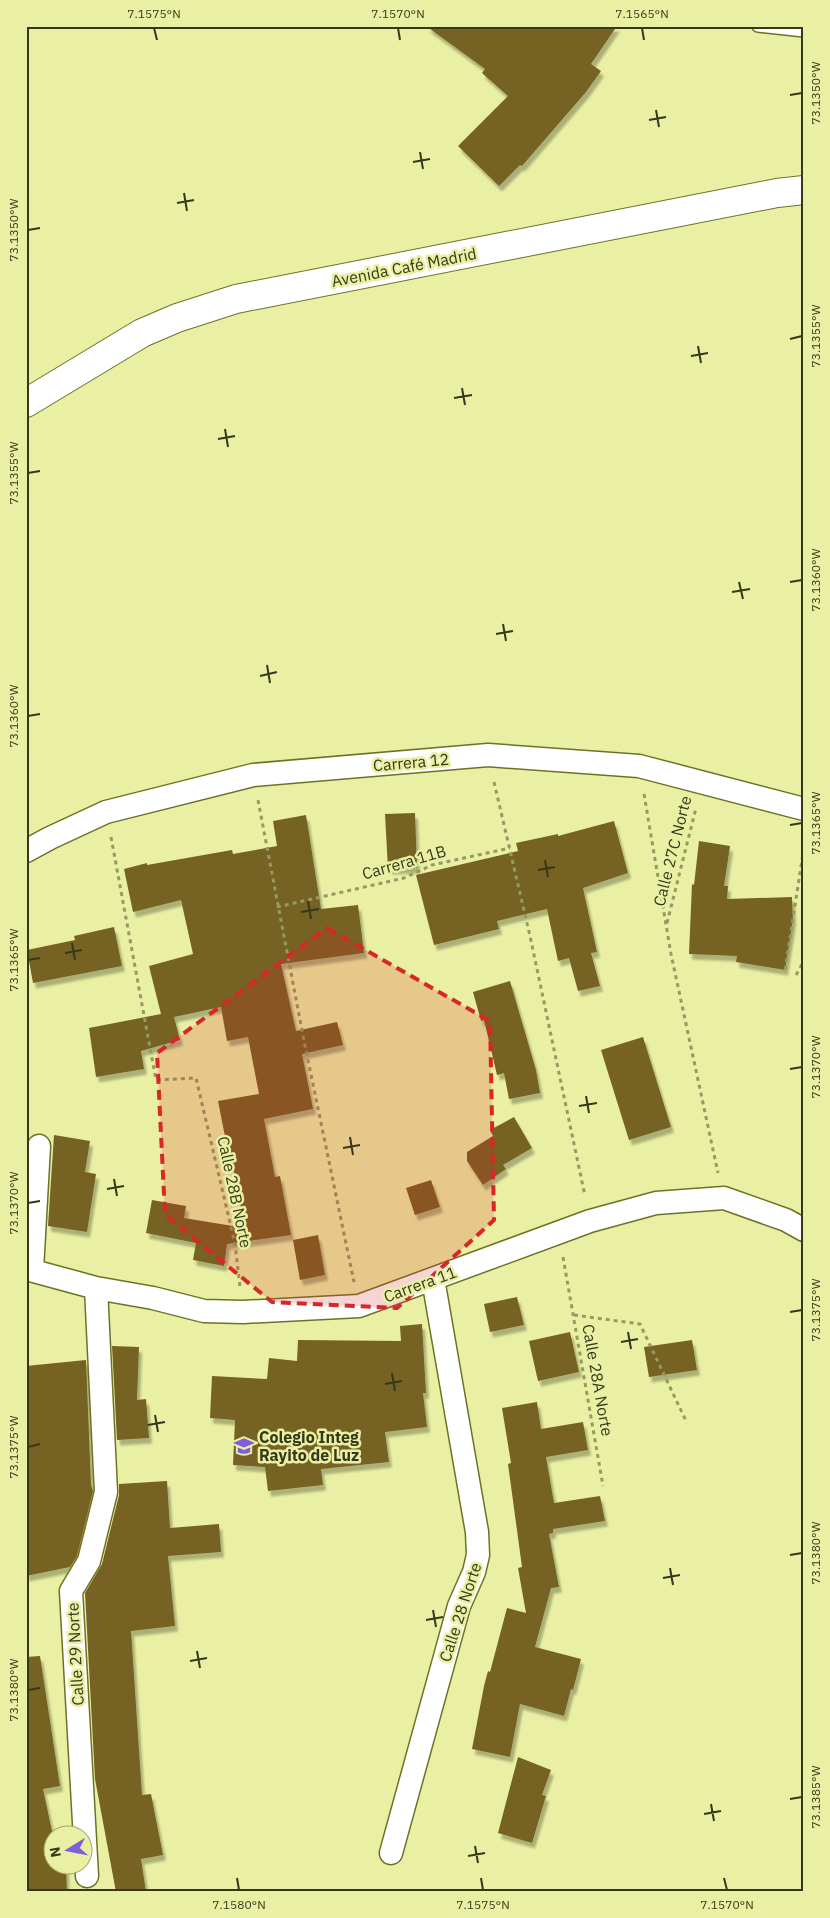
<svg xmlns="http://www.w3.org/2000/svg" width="830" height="1918" viewBox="0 0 830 1918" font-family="'IBM Plex Sans',sans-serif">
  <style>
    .building { fill: #766220; filter: url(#shadow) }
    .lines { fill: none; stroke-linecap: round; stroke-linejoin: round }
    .service-casing { stroke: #6e7227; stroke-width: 14 }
    .minor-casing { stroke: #6e7227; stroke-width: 25 }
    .tertiary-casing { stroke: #6e7227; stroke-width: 30 }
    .path { stroke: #959a63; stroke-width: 3; stroke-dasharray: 4 4; stroke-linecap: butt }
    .service { stroke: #fff; stroke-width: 11 }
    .minor { stroke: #fff; stroke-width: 22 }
    .tertiary { stroke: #fff; stroke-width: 28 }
    .marked { fill: #d62828; fill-opacity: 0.2; stroke: #d62828; stroke-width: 4; stroke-dasharray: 10 6; stroke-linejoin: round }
    .ticks { fill: none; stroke: #36381a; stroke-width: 2 }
    .labels { text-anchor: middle; stroke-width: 5; stroke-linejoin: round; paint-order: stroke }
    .street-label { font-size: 16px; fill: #36381a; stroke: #e9f0a3 }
    .poi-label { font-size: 16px; font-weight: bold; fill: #36381a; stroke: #e9f0a3; text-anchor: start }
    .neatline { fill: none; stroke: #36381a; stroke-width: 2 }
    .ticks-label { font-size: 12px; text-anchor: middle; fill: #36381a }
  </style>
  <defs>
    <filter id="shadow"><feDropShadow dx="3" dy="5.5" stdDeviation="1" flood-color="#0004"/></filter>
  </defs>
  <rect width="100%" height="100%" fill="#e9f0a3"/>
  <path class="building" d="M 426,26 L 617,26 L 591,64 L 601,71 L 586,92 L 522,166 L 520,165 L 499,186 L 458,146 L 508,96 L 482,73 L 485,69 Z
    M 415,813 L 417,868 L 388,869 L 385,814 Z
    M 306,815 L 321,909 L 358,905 L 364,953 L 281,964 L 296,1031 L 337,1022 L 343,1045 L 302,1054 L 313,1109 L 264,1119 L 275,1177 L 280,1176 L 291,1235 L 227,1244 L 224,1266 L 193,1260 L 196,1243 L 146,1233 L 152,1200 L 186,1206 L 184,1218 L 245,1228 L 233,1167 L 231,1167 L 218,1101 L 259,1094 L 248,1037 L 227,1041 L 221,1007 L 174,1017 L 180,1040 L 141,1051 L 144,1069 L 96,1077 L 89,1028 L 161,1014 L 149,966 L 193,954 L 181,900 L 133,912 L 124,869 L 147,863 L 147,865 L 232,850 L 233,854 L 277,846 L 273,821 Z
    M 614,821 L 628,873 L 583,888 L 597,952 L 591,953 L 600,986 L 578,991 L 569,958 L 558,961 L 547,909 L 497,921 L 499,929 L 434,945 L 416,875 L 518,851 L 516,843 L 558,834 L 558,836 Z
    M 699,841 L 730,846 L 724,886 L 728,886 L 727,899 L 792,897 L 793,920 L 785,970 L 736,962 L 737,956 L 689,954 L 692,884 L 694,885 Z
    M 114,927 L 122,966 L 33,983 L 27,950 L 75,940 L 74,936 Z
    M 510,981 L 536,1070 L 540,1093 L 509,1099 L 504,1073 L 497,1075 L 484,1020 L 481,1021 L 473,992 Z
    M 643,1037 L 671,1127 L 629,1140 L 601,1050 Z
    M 514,1117 L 532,1148 L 503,1165 L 506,1169 L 483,1185 L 467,1161 L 467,1152 L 493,1136 L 490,1130 Z
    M 54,1135 L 90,1141 L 85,1172 L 96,1174 L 87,1232 L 48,1226 Z
    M 431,1180 L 440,1207 L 415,1215 L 406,1188 Z
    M 318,1235 L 325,1275 L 300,1280 L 293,1240 Z
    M 517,1297 L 524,1325 L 490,1332 L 484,1304 Z
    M 422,1324 L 426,1393 L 423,1393 L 427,1427 L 385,1432 L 389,1462 L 321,1469 L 323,1485 L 268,1491 L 265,1467 L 233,1465 L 235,1420 L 210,1418 L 212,1376 L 267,1379 L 269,1358 L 297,1361 L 298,1340 L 401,1341 L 400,1326 Z
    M 570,1332 L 579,1372 L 538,1381 L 529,1341 Z
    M 692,1340 L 697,1370 L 649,1377 L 644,1347 Z
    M 112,1346 L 139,1347 L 137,1400 L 146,1399 L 149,1438 L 117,1440 Z
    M 86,1360 L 91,1485 L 93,1491 L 77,1556 L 70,1567 L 26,1576 L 26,1366 Z
    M 537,1402 L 541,1429 L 583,1422 L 588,1450 L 546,1457 L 554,1503 L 600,1496 L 605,1521 L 553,1529 L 553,1533 L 549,1534 L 559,1587 L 551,1588 L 535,1647 L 581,1659 L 573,1690 L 571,1689 L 564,1716 L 520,1704 L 510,1757 L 472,1749 L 484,1686 L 488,1671 L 490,1672 L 507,1608 L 526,1613 L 518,1568 L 522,1567 L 508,1464 L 511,1463 L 502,1408 Z
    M 167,1481 L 170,1528 L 219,1524 L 221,1552 L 168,1556 L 175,1626 L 131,1631 L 142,1795 L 151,1794 L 163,1855 L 141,1859 L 146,1892 L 116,1892 L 95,1779 L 85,1593 L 102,1564 L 119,1495 L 119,1484 Z
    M 40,1656 L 60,1786 L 43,1789 L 53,1836 L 52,1866 L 66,1867 L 67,1892 L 28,1892 L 26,1657 Z
    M 518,1757 L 551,1770 L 542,1795 L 546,1796 L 532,1843 L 498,1833 Z"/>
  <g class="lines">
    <defs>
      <path id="service" d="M 758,26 L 804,31"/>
      <path id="minor" d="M 26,851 L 50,838 L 106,812 L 253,775 L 488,755 L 639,766 L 804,809
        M 26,1269 L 96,1288 L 153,1298 L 204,1311 L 243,1312 L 359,1306 L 590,1221 L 656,1203 L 724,1198 L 786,1220 L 804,1230
        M 32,1270 L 39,1146
        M 391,1853 L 459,1606 L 474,1572 L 478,1555 L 477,1532 L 433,1279
        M 87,1876 L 71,1591 L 89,1561 L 106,1492 L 96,1288"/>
      <path id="tertiary" d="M 26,403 L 142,333 L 177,318 L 236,299 L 777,193 L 804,190"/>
    </defs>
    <use href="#service" class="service-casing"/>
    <use href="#minor" class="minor-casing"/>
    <use href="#tertiary" class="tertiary-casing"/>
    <path class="path" d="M 494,782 L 530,936 L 585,1196
      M 644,794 L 671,954 L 718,1173
      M 258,800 L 304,1041 L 354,1282
      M 111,837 L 156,1080 L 196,1078 L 235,1244 L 240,1287
      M 277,907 L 404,878 L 432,865 L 510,848
      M 667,923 L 696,808
      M 785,970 L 804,847
      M 796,975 L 804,961
      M 563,1257 L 603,1486
      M 574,1315 L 640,1324 L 687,1423"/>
    <use href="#service" class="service"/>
    <use href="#minor" class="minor"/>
    <use href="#tertiary" class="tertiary"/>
  </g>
  <path class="marked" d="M 327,928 L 490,1021 L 494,1220 L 397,1308 L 272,1302 L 165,1215 L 157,1053 Z"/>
  <path class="ticks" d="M 154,28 L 157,40M 398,28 L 400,40M 642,28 L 644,40M 790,95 L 802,93M 656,110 L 659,127M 649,120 L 666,117M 420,152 L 423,169M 413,162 L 430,159M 184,193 L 187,211M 177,203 L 194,200M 28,230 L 40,228M 790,339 L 802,336M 698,346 L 701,363M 691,356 L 708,353M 462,388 L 465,405M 454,398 L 472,395M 225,429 L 228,447M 218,439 L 235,436M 28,473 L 40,471M 739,582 L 743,599M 790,582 L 802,580M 732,592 L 750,589M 503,624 L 506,641M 496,634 L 513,631M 267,665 L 270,683M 260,676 L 277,672M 28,716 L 40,714M 790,825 L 802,823M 545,860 L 548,877M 538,870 L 555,867M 308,901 L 311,919M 301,912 L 319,909M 72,943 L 75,960M 65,953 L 82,950M 28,960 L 40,958M 790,1069 L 802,1067M 586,1096 L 589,1113M 579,1106 L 597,1103M 350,1137 L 353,1155M 343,1148 L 360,1145M 114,1179 L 117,1196M 107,1189 L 124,1186M 28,1203 L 40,1201M 790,1312 L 802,1310M 628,1332 L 631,1349M 621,1342 L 638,1339M 392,1373 L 395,1391M 385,1384 L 402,1381M 155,1415 L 158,1432M 148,1425 L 165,1422M 28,1447 L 40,1444M 790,1555 L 802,1553M 670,1568 L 673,1585M 663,1578 L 680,1575M 433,1610 L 436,1627M 426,1620 L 443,1617M 197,1651 L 200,1668M 190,1661 L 207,1658M 28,1690 L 40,1688M 790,1799 L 802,1797M 711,1804 L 714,1821M 704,1814 L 721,1811M 475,1846 L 478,1863M 468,1856 L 485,1853M 237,1878 L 239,1890M 481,1878 L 483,1890M 724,1878 L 727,1890"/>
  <defs>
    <symbol id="school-bare" viewBox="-9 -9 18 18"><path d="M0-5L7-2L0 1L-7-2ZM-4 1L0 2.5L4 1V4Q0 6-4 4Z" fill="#7f5ed8" stroke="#e9f0a3" stroke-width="2.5" paint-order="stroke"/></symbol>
  </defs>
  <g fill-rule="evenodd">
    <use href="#school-bare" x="230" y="1432" width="28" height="28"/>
  </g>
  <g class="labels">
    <g class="street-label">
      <text transform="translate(404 267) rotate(-11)" y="6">Avenida Café Madrid</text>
      <text transform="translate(411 762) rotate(-5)" y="6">Carrera 12</text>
      <text transform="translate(672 851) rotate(-76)" y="6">Calle 27C Norte</text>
      <text transform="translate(404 862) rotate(-16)" y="6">Carrera 11B</text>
      <text transform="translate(235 1192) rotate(78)" y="6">Calle 28B Norte</text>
      <text transform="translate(420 1284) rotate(-20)" y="6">Carrera 11</text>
      <text transform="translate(598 1380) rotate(80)" y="6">Calle 28A Norte</text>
      <text transform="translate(460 1612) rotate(-72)" y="6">Calle 28 Norte</text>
      <text transform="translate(75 1654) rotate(-93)" y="6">Calle 29 Norte</text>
    </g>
    <g class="poi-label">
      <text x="259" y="1443">Colegio Integ<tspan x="259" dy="18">Rayito de Luz</tspan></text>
    </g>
  </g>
  <rect width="830" height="1918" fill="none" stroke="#e9f0a3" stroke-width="55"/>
  <g transform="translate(68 1850) rotate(260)"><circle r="24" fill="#e9f0a3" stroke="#a1a66c"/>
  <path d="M0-4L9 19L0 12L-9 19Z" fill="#7f5ed8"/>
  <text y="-8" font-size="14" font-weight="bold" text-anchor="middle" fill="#36381a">N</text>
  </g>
  <rect x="28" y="28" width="774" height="1862" class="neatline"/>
  <g class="ticks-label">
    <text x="154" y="18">7.1575°N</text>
    <text x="398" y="18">7.1570°N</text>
    <text x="642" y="18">7.1565°N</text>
    <text transform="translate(816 93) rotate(-90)" y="4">73.1350°W</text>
    <text transform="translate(14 230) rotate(-90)" y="4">73.1350°W</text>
    <text transform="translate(816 336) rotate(-90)" y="4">73.1355°W</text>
    <text transform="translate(14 473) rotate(-90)" y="4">73.1355°W</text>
    <text transform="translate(816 580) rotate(-90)" y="4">73.1360°W</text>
    <text transform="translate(14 716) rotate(-90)" y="4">73.1360°W</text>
    <text transform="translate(816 823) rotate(-90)" y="4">73.1365°W</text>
    <text transform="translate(14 960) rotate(-90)" y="4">73.1365°W</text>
    <text transform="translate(816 1067) rotate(-90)" y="4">73.1370°W</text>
    <text transform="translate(14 1203) rotate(-90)" y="4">73.1370°W</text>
    <text transform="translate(816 1310) rotate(-90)" y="4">73.1375°W</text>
    <text transform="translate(14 1447) rotate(-90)" y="4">73.1375°W</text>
    <text transform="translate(816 1553) rotate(-90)" y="4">73.1380°W</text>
    <text transform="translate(14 1690) rotate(-90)" y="4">73.1380°W</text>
    <text transform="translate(816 1797) rotate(-90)" y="4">73.1385°W</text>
    <text x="239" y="1909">7.1580°N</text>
    <text x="483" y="1909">7.1575°N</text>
    <text x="727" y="1909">7.1570°N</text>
  </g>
</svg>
